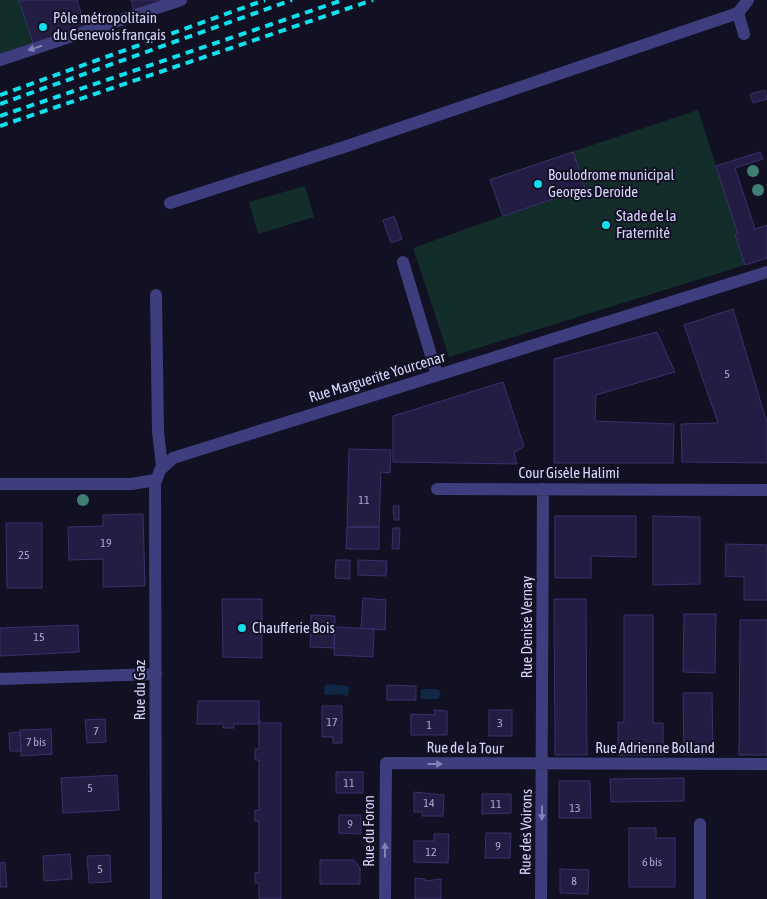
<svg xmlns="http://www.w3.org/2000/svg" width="767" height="899" viewBox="0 0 767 899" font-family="'Asap Condensed',sans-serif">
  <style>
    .green { fill: #132d2b }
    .water { fill: #112746 }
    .building { fill: #231d43; stroke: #3a306d }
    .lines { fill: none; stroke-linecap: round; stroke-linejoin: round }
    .minor { stroke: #3e3e7f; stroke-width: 12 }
    .rail { stroke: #0fe0ee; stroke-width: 4; stroke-dasharray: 8 6; stroke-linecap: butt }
    .tree { fill: #407e74 }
    .oneway { fill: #8382b7 }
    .poi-dot { fill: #0fe0ee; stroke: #121023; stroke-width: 2 }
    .labels { text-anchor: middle; stroke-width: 4; stroke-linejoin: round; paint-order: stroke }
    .number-label { font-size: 12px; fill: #aba7ce }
    .poi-label { font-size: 15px; fill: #d8d5fc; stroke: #121023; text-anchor: start }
    .street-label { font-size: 15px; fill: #d8d5fc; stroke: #121023 }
  </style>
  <rect width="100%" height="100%" fill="#121023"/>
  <path class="green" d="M 0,0 L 19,0 L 34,45 L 0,56 Z
    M 698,110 L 738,234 L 735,235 L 745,265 L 449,357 L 413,248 L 502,216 L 490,179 Z
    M 305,186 L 314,217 L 258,234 L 249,202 Z"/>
  <path class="water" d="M 327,684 L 349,686 L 348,697 L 342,694 L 325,695 L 324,686 Z
    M 421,689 L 438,689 L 441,694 L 438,699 L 421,699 Z"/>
  <path class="building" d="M 19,0 L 77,0 L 86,28 L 34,45 Z
    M 131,0 L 167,0 L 134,11 Z
    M 765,90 L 767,99 L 753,103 L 750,94 Z
    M 573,152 L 585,188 L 503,216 L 490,180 Z
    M 760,152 L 763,159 L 735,168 L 755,229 L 767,225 L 767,258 L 745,265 L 735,235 L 738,234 L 716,166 Z
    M 394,216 L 402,239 L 391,243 L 383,220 Z
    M 733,309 L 767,423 L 767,463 L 682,462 L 681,424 L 718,423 L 684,325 Z
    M 657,332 L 675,372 L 596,395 L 595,421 L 674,424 L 673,463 L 554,463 L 554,359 Z
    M 503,382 L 524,446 L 514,453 L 517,464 L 393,462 L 393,416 Z
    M 349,449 L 391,450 L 390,473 L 381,472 L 379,527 L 347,527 Z
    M 393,506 L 399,506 L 399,520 L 394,520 Z
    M 143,514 L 145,586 L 103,587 L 103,559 L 69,560 L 68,527 L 103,526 L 103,515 Z
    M 555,516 L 636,516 L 636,557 L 591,556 L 591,578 L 555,578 Z
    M 653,516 L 700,517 L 700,584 L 653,585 Z
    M 6,523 L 42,523 L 42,588 L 7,588 Z
    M 347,527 L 379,527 L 379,549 L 346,549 Z
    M 393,528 L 400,528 L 399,549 L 392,549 Z
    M 726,544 L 767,545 L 767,600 L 744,600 L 744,577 L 725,576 Z
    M 336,560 L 350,560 L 350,579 L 335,578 Z
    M 358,560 L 387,561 L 386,576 L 358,575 Z
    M 363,598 L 386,600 L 385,630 L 361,628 Z
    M 222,599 L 262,599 L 262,658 L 223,657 Z
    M 554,599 L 586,599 L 587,755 L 555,755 Z
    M 684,614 L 716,614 L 715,673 L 683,672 Z
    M 311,615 L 335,616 L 334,648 L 310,647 Z
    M 624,615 L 653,615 L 653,723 L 663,723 L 663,755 L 618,755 L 618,722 L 624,722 Z
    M 740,620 L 767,620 L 767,755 L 739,755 Z
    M 78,625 L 79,652 L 0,656 L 0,628 Z
    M 335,627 L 374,629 L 373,657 L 334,655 Z
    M 387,685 L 416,686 L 416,700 L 387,700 Z
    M 683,693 L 712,693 L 713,754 L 684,755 Z
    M 198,701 L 259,701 L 259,724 L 234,724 L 234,728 L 223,728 L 223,724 L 197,724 Z
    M 322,706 L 342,706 L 342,743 L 333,743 L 333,737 L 322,737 Z
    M 434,710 L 447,711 L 447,735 L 411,735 L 411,714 L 435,715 Z
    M 489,710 L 512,710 L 512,736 L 489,736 Z
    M 105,719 L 106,742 L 87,743 L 85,720 Z
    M 259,719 L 261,723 L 281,723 L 281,899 L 259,899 L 259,883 L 255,883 L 255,873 L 259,872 L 259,822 L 255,821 L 255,810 L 259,810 L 259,760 L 255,760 L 255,749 L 259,749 Z
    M 51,729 L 52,754 L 21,756 L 20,730 Z
    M 20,732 L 21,751 L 10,751 L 9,733 Z
    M 336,772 L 363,772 L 363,793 L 336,793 Z
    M 117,775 L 119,810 L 63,813 L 61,778 Z
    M 684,778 L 684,801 L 611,802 L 610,779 Z
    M 559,781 L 590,781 L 591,818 L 559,818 Z
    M 414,792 L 444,795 L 443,816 L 422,816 L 422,812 L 414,812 Z
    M 482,794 L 511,794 L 511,813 L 482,814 Z
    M 339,815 L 361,815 L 361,834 L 339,833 Z
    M 629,828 L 656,828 L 656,838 L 675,838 L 675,887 L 629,887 Z
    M 486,833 L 511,833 L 510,858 L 485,858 Z
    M 434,834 L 449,834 L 448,863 L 414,862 L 414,841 L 434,841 Z
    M 70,854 L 72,879 L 44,881 L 43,856 Z
    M 110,855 L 111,882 L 89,883 L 87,856 Z
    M 320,860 L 354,860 L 360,868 L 360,884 L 320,884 Z
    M 5,862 L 7,887 L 0,887 L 0,863 Z
    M 560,869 L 589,870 L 588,894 L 560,893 Z
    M 415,878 L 425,879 L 425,881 L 441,879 L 441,899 L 415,899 Z"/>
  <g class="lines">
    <path class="minor" d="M 738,13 L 744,34
      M 0,60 L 181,0
      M 170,203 L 347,146 L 738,13 L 748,0
      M 403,262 L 437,375
      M 156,295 L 158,432 L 162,466
      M 0,484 L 131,484 L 156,480
      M 437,489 L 767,490
      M 0,679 L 156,674
      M 700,824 L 700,899
      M 156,899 L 155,484 L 160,470 L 173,458 L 767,272
      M 385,899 L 386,763 L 767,764
      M 541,899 L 543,489"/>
    <path class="rail" d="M 0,95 L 265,0
      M 0,104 L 292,0
      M 0,116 L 343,0
      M 0,126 L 373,0"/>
  </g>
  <g class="tree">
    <circle cx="753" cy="171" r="6"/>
    <circle cx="758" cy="190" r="6"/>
    <circle cx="83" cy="500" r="6"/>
  </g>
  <defs><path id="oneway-solid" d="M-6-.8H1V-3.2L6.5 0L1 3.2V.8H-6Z" transform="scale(1.25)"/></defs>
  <g class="oneway">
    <use href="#oneway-solid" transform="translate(35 48) rotate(162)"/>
    <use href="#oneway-solid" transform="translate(435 764)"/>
    <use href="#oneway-solid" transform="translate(542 813) rotate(91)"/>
    <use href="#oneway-solid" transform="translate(385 850) rotate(-90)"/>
  </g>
  <g class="poi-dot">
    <circle cx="43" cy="27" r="5"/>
    <circle cx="538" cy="184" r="5"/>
    <circle cx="606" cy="225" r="5"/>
    <circle cx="242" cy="628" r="5"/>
  </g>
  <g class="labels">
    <g class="number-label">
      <text x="727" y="378">5</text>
      <text x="364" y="504">11</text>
      <text x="106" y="547">19</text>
      <text x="24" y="559">25</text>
      <text x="39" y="641">15</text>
      <text x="332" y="726">17</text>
      <text x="500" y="727">3</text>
      <text x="429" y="729">1</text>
      <text x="96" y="735">7</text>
      <text x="36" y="746">7 bis</text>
      <text x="349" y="787">11</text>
      <text x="90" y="792">5</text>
      <text x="429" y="807">14</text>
      <text x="496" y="808">11</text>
      <text x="575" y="812">13</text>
      <text x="350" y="828">9</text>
      <text x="498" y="850">9</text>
      <text x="431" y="856">12</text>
      <text x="652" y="866">6 bis</text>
      <text x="100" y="873">5</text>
      <text x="574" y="885">8</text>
    </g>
    <g class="poi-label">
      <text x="53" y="23">Pôle métropolitain<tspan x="53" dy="17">du Genevois français</tspan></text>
      <text x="548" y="180">Boulodrome municipal<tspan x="548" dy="17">Georges Deroide</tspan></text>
      <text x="616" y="221">Stade de la<tspan x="616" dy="17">Fraternité</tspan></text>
      <text x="252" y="633">Chaufferie Bois</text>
    </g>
    <g class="street-label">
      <text transform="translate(377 377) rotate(-17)" y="5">Rue Marguerite Yourcenar</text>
      <text x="569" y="478">Cour Gisèle Halimi</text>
      <text transform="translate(527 627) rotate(-90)" y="5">Rue Denise Vernay</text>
      <text transform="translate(140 690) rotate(-90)" y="5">Rue du Gaz</text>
      <text transform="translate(465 748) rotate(1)" y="5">Rue de la Tour</text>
      <text x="655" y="753">Rue Adrienne Bolland</text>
      <text transform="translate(369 831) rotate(-90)" y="5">Rue du Foron</text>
      <text transform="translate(526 832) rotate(-89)" y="5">Rue des Voirons</text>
    </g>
  </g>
</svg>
